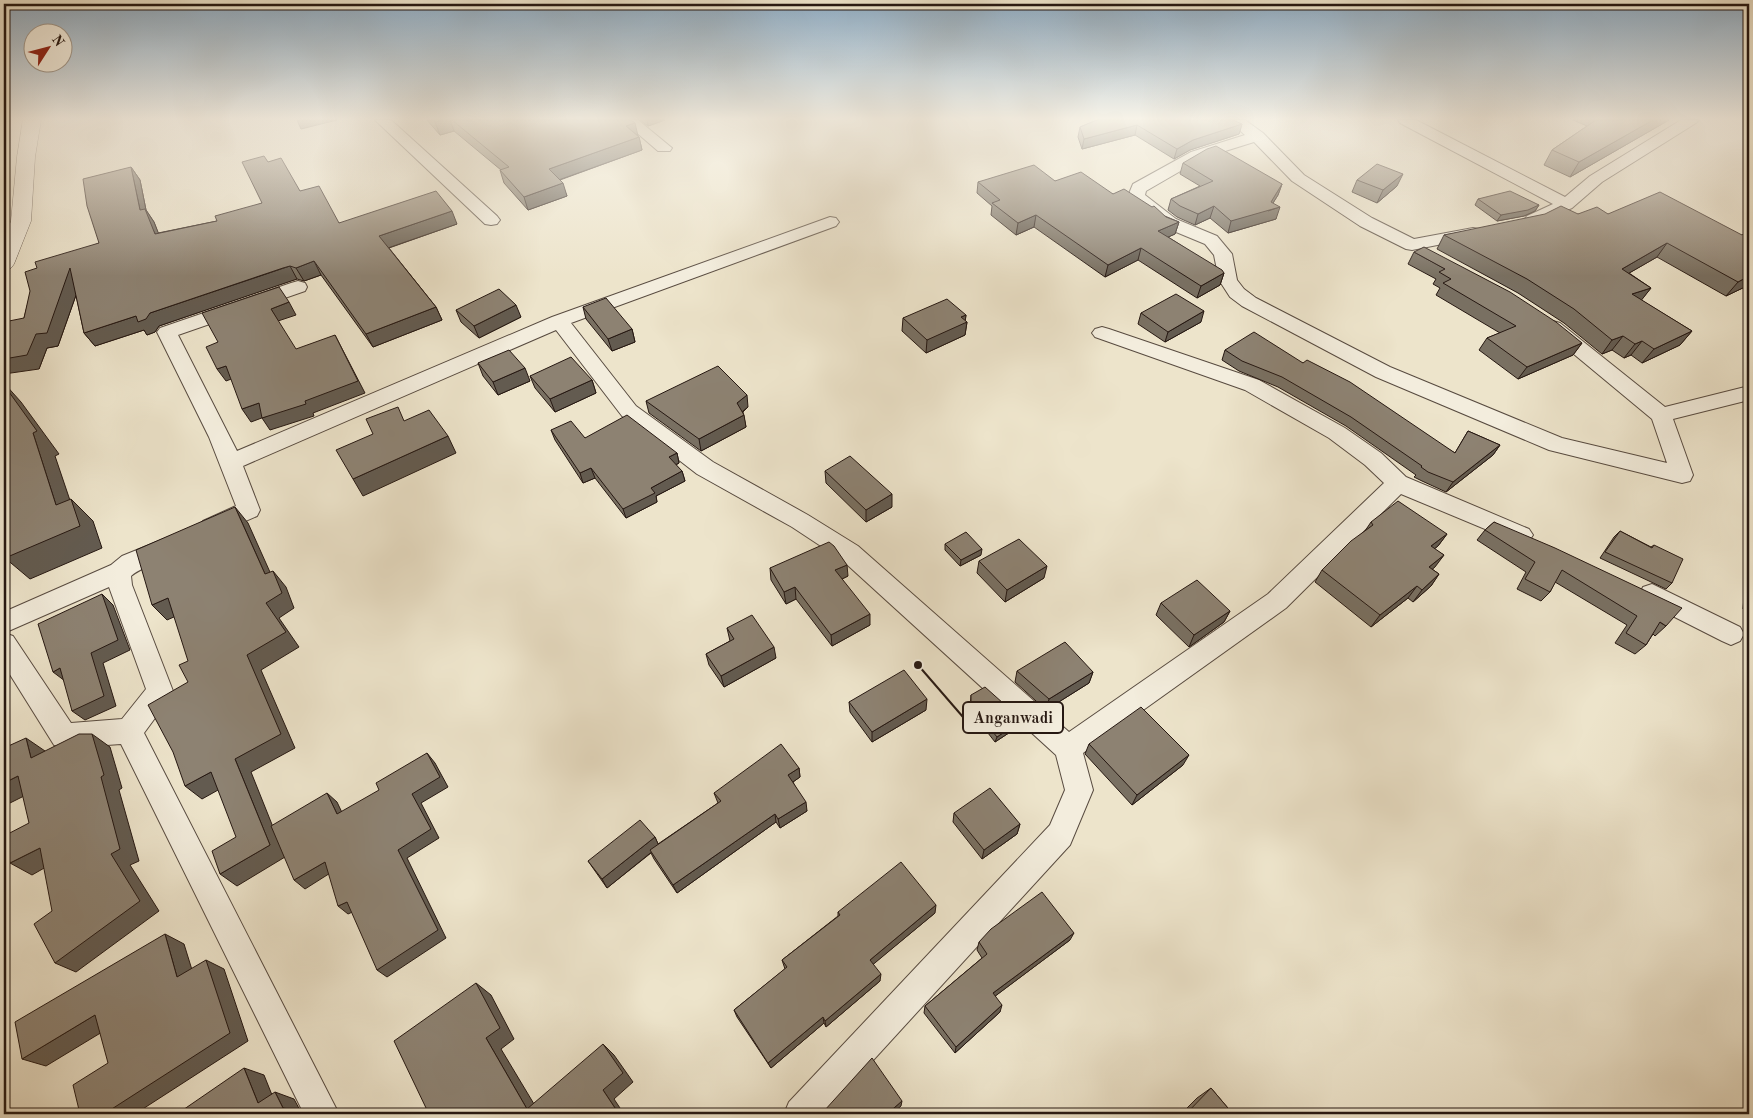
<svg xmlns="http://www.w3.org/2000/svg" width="1753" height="1118" viewBox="0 0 1753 1118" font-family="'Old Standard TT',serif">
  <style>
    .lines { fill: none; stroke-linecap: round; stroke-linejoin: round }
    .minor-casing { stroke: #584b40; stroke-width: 2 }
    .tertiary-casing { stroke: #584b40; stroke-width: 1 }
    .minor { fill: #f3eddd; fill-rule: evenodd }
    .tertiary { fill: #f3eddd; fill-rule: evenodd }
    .wall { fill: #797062; stroke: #261812 }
    .shaded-wall { fill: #635b50; stroke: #261812 }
    .building { fill: #8d8272; stroke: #261812 }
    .leader { fill: none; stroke: #261812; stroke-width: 2 }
    .callout-dot { fill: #261812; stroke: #f3eddd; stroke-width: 2 }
    .callout { fill: #f3eddd; stroke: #261812; stroke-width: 2 }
    .callout-label { font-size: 16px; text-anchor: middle; font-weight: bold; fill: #261812 }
  </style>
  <rect width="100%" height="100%" fill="#ede4cb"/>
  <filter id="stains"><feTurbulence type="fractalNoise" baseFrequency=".004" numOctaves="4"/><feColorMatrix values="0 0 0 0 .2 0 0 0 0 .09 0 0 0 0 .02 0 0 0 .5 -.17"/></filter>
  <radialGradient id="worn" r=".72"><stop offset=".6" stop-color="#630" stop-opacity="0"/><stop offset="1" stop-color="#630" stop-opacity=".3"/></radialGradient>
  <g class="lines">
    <defs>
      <path id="minor" d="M 375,120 L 391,120 L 497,216 L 500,220 L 497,224 L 491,225 L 485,224 Z
        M 622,120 L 638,120 L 672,148 L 670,151 L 658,151 Z
        M 1228,120 L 1245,120 L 1263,133 L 1304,175 L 1372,218 L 1414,239 L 1473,228 L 1479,229 L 1482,233 L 1479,237 L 1473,238 L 1412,250 L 1406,249 L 1360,226 L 1292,181 L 1254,142 L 1203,158 L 1146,191 L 1145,195 L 1176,219 L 1217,236 L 1232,254 L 1237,280 L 1244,289 L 1256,298 L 1390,367 L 1562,438 L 1667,463 L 1652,419 L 1546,331 L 1543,327 L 1546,323 L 1553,321 L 1560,323 L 1665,407 L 1749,386 L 1749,400 L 1673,419 L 1693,475 L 1690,481 L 1682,483 L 1549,450 L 1376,377 L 1242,306 L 1230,297 L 1219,280 L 1214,255 L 1205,244 L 1164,227 L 1128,196 L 1133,184 L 1191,152 L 1245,135 Z
        M 1398,120 L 1416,120 L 1565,197 L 1590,176 L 1681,120 L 1699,120 L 1696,123 L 1602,182 L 1572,208 L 1533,225 L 1527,224 L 1524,220 L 1527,216 L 1553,204 L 1400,123 Z
        M 830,217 L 836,218 L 839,222 L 836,226 L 571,323 L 636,406 L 713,462 L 808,515 L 858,546 L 1069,732 L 1268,594 L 1384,483 L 1365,465 L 1329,438 L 1245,390 L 1095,337 L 1092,333 L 1095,329 L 1102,327 L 1109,329 L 1259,380 L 1345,428 L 1381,453 L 1406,477 L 1529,529 L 1533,535 L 1529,541 L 1521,544 L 1401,494 L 1286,608 L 1083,753 L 1093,790 L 1070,845 L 824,1114 L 784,1114 L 789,1102 L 1050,825 L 1065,790 L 1056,755 L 842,560 L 792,527 L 697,474 L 622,416 L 556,330 L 243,466 L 260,510 L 257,516 L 211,536 L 203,533 L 199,527 L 203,521 L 236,506 L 209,437 L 157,332 L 160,328 L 291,283 L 298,281 L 305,283 L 307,287 L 305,291 L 178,335 L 237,451 L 552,317 Z
        M 169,537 L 177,540 L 181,546 C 173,560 145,564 131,576 L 132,585 L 173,691 L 169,699 L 144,733 L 339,1114 L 304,1114 L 121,744 L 64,748 L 54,745 L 4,665 L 4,612 L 111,565 L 122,556 ZM 109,587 L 146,689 L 122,719 L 71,723 L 13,636 L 4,633 Z
        M 1652,584 L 1740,627 L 1744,634 L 1740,641 L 1731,645 L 1722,641 L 1643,601 L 1640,594 L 1643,587 Z"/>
      <path id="tertiary" d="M 23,120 L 41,120 L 35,157 L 31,221 L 14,264 L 11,268 L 4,270 L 4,239 L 11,221 L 17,157 Z"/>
    </defs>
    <use href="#minor" class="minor-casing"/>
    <use href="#tertiary" class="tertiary-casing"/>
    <use href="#minor" class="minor"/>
    <use href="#tertiary" class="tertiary"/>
  </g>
  <path class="wall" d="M 427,120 L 631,120 L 638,136 L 639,137 L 642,150 L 560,180 L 567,196 L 528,210 L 504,183 L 500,170 L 501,170 L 454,131 L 440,135 Z
    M 640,120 L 665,120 L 648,126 Z
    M 1097,120 L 1242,124 L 1239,134 L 1190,150 L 1174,159 L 1135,135 L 1082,149 L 1078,137 L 1080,127 Z
    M 1573,120 L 1669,120 L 1570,177 L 1544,165 L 1552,150 L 1587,126 Z
    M 268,162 L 300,191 L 339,223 L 457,224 L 389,248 L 436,307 L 442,320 L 373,347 L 321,275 L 304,281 L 297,279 L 290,281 L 159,326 L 155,332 L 147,335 L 144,330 L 95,346 L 84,333 L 76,295 L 58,346 L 47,348 L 39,369 L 24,318 L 37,268 L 99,243 L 131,167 L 140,180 L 146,210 L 154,222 L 158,233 L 217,221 L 262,203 Z
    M 1183,163 L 1282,184 L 1278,195 L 1273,203 L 1276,219 L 1228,233 L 1210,218 L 1195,225 L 1177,217 L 1168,210 L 1171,199 L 1200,186 L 1180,174 Z
    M 1357,180 L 1397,186 L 1377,203 L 1352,192 Z
    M 1055,181 L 1113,194 L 1179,222 L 1175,234 L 1168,237 L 1224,273 L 1220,285 L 1197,298 L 1138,260 L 1105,277 L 1034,227 L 1016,235 L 991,215 L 992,206 L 977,193 L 978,182 Z
    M 1478,199 L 1539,205 L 1535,211 L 1524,216 L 1497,221 L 1475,205 Z
    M 1578,214 L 1608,214 L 1742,235 L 1749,229 L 1749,285 L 1726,296 L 1657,257 L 1629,273 L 1651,288 L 1641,300 L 1692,331 L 1680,345 L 1642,363 L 1631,355 L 1624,358 L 1612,350 L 1602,354 L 1564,323 L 1518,293 L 1437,249 L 1444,235 Z
    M 1414,252 L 1582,343 L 1573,355 L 1518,379 L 1479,350 L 1487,338 L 1500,333 L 1436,295 L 1440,288 L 1433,284 L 1436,279 L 1408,264 Z
    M 583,307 L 632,329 L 635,342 L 612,351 L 586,319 Z
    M 456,310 L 521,317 L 479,338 L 461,322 Z
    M 1141,313 L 1201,322 L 1165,342 L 1138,324 Z
    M 966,315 L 965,321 L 967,322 L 965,335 L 926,353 L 902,331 L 903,318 Z
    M 1225,350 L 1303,363 L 1455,453 L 1468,431 L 1500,445 L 1493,455 L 1446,492 L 1422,481 L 1414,477 L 1416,475 L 1346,426 L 1278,387 L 1239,371 L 1222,360 Z
    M 478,363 L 530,381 L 498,395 L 483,376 Z
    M 530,376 L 592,380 L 596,393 L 555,412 L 535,388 Z
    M 646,401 L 748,407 L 743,412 L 746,427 L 701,451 L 649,413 Z
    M 551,430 L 585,438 L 677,453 L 679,463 L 676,465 L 682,471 L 685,481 L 656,496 L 657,502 L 626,518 L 595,478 L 583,483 L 555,440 Z
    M 825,471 L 892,507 L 866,522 L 826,483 Z
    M 1371,522 L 1447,534 L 1438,546 L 1434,549 L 1444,555 L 1432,569 L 1439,574 L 1431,586 L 1413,602 L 1408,598 L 1371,627 L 1315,582 L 1322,570 L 1365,531 Z
    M 1494,522 L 1666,626 L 1655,636 L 1653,634 L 1646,645 L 1635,654 L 1615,643 L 1627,625 L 1555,582 L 1550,592 L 1541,601 L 1517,589 L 1526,572 L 1477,540 L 1485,530 Z
    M 1620,531 L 1651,547 L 1654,545 L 1672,583 L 1666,589 L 1600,558 L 1614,537 Z
    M 1749,534 L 1749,612 L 1743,609 Z
    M 945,544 L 981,555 L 960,566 L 945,550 Z
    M 979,561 L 1044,578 L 1005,602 L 977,573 Z
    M 770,568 L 848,576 L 842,579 L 870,625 L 832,646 L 796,599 L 786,604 L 771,580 Z
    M 1161,603 L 1230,611 L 1224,622 L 1189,647 L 1156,615 Z
    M 727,628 L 776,658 L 724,687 L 709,665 L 706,654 L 730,641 Z
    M 1017,671 L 1093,672 L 1089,683 L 1046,710 L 1015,682 Z
    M 971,695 L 1021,725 L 995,742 L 970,710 Z
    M 849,702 L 926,710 L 872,742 L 850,712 Z
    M 1089,744 L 1183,765 L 1132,805 L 1085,754 Z
    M 799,768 L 800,777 L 793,782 L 807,811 L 780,828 L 776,822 L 677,893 L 654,859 L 651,853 L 607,888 L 588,861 L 655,837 L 658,844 L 718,803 L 714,793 Z
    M 954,813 L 1020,824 L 1017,834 L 982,859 L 953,822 Z
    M 838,912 L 935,913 L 873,964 L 880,981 L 826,1027 L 824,1023 L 771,1068 L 737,1017 L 734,1010 L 785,969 L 782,960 L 838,916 Z
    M 1070,940 L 995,996 L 1000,1012 L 955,1053 L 924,1013 L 925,1006 L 982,958 L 977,950 L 979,942 Z
    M 1211,1088 L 1233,1114 L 1181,1114 L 1197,1098 Z"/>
  <path class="shaded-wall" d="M 297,120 L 337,120 L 301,129 Z
    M 444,120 L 450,120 L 454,131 L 440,135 L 435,122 Z
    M 647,120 L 665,120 L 648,126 Z
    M 1653,120 L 1669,120 L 1570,177 L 1579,162 Z
    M 635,123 L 638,136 L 626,126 Z
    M 1242,124 L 1239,134 L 1190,150 L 1174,159 L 1177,149 L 1193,140 Z
    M 1137,125 L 1135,135 L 1082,149 L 1084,139 Z
    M 639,137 L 642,150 L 553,182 L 549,169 Z
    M 131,167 L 140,180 L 146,210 L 154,222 L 164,247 L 140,210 Z
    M 1403,174 L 1397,186 L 1377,203 L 1383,190 Z
    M 563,183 L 567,196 L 528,210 L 524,197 Z
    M 1282,184 L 1278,195 L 1268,211 L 1280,207 L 1276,219 L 1228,233 L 1231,221 L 1271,202 Z
    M 1539,205 L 1535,211 L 1524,216 L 1497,221 L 1501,215 Z
    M 1214,206 L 1210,218 L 1195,225 L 1198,214 Z
    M 452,211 L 457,224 L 385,249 L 379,236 Z
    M 1036,215 L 1034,227 L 1016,235 L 1018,223 Z
    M 1179,222 L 1175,234 L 1155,243 L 1158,231 Z
    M 1667,243 L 1657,257 L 1612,283 L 1622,269 Z
    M 1141,248 L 1138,260 L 1105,277 L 1108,265 Z
    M 314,261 L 321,275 L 304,281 L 296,268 Z
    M 290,266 L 297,279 L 159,326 L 155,332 L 147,335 L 144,330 L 95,346 L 84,333 L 136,316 L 150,313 Z
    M 70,268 L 81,281 L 58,346 L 47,348 L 39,369 L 4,374 L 4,359 Z
    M 1224,273 L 1220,285 L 1197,298 L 1201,286 Z
    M 1749,276 L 1749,285 L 1726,296 L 1738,282 Z
    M 1651,288 L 1640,302 L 1632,294 Z
    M 289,302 L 296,315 L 278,321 L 271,309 Z
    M 516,305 L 521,317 L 479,338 L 474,326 Z
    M 436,307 L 442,320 L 373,347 L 366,334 Z
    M 1204,311 L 1201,322 L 1165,342 L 1168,332 Z
    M 966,315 L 965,323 L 967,322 L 965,335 L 926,353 L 927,340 L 961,317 Z
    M 632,329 L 635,342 L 612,351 L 608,339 Z
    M 1692,331 L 1680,345 L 1642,363 L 1654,349 Z
    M 335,335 L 365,393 L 313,413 L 314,416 L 270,430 L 262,418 L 305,401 Z
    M 1623,336 L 1612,350 L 1602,354 L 1612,340 Z
    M 1642,341 L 1631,355 L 1624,358 L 1635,344 Z
    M 1582,343 L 1573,355 L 1518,379 L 1527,367 Z
    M 226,366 L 234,378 L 226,381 L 217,369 Z
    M 525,368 L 530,381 L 498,395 L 493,382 Z
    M 592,380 L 596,393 L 555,412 L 550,399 Z
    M 4,383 L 21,402 L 59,454 L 55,456 L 79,527 L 71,499 L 93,521 L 102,548 L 30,579 L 5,558 L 56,505 L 33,433 L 4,385 Z
    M 747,395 L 748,407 L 738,415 L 737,403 Z
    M 259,403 L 267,416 L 251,422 L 242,409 Z
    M 744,415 L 746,427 L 701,451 L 699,439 Z
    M 448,436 L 456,453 L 363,496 L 353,479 Z
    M 1500,445 L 1493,455 L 1446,492 L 1453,482 Z
    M 677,453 L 679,463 L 671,467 L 669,457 Z
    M 591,468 L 595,478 L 583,483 L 580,473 Z
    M 682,471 L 685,481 L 656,496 L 657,502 L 626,518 L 623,509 L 651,488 Z
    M 892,494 L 892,507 L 866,522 L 866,510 Z
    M 235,507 L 248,523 L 278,590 L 265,574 Z
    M 1447,534 L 1438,546 L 1422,558 L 1431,546 Z
    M 982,549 L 981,555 L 960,566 L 961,560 Z
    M 1444,555 L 1435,567 L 1421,579 L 1429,567 Z
    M 847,565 L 848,576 L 836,582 L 835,570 Z
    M 1047,566 L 1044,578 L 1005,602 L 1007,590 Z
    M 273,571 L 286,587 L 294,608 L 279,618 L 299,647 L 261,670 L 295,748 L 251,772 L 285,857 L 237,886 L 220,874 L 270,845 L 235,759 L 247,655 L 266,603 Z
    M 1439,574 L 1431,586 L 1413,602 L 1422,590 Z
    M 1417,586 L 1408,598 L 1371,627 L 1380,615 Z
    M 795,587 L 796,599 L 786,604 L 784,592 Z
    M 102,594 L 113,605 L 130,650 L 103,663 L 116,706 L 85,720 L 72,711 Z
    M 168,598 L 183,613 L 167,620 L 152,605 Z
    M 1230,611 L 1224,622 L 1189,647 L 1194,635 Z
    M 870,614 L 870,625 L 832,646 L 831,635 Z
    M 774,647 L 776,658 L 724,687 L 721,676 Z
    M 60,668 L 65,681 L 53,672 Z
    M 1093,672 L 1089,683 L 1046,710 L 1049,699 Z
    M 927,699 L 926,710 L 872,742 L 872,732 Z
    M 1022,720 L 1021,725 L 995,742 L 997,737 Z
    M 92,734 L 110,747 L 122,788 L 119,790 L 139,861 L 130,865 L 159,911 L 76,972 L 55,963 L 101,777 Z
    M 26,738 L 45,751 L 50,771 L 31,758 Z
    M 427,753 L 435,763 L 448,787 L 421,803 L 439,838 L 407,858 L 446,938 L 387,977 L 377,970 L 398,850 L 412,794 Z
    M 1189,755 L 1183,765 L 1132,805 L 1137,795 Z
    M 799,768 L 800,777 L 790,784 L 788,775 Z
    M 211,772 L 227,785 L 202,799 L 185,786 Z
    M 18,776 L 38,789 L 4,806 L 4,783 Z
    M 327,793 L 337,802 L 347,823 L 337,814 Z
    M 806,802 L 807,811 L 780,828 L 778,819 Z
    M 775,814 L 776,822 L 677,893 L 673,885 Z
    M 1020,824 L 1017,834 L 982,859 L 984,850 Z
    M 655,837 L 659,846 L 607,888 L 602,879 Z
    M 40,848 L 60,859 L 32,875 L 10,863 Z
    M 325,862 L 335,870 L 305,889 L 294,880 Z
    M 347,902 L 357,910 L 348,914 L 338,906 Z
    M 936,905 L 935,913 L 870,967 L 870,960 Z
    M 1074,933 L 1070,940 L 990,1000 L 993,993 Z
    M 165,934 L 184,944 L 197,986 L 177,977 Z
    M 206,960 L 224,969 L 248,1041 L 135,1114 L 104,1114 Z
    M 881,974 L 880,981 L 826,1027 L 825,1021 Z
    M 476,983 L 491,995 L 514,1039 L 501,1049 L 540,1114 L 527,1109 L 486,1038 Z
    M 1002,1005 L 1000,1012 L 955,1053 L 956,1047 Z
    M 95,1015 L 117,1023 L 46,1066 L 22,1059 Z
    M 823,1017 L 824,1023 L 771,1068 L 768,1063 Z
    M 603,1044 L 614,1055 L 633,1082 L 614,1099 L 624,1114 L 619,1114 L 603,1090 Z
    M 244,1068 L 264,1075 L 278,1110 L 258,1103 Z
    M 275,1092 L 294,1099 L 302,1114 L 303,1114 L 291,1114 L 283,1108 Z
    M 902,1101 L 901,1106 L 892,1114 L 887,1114 Z"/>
  <path class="building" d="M 433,120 L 444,120 L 435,122 Z
    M 452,120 L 631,120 L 635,123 L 626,126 L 639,137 L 549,169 L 563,183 L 524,197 L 500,170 L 509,167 Z
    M 1097,120 L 1233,120 L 1242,124 L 1193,140 L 1177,149 L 1137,125 L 1084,139 L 1080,127 Z
    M 1596,120 L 1653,120 L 1579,162 L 1552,150 Z
    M 1216,146 L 1282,184 L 1271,202 L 1280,207 L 1231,221 L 1214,206 L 1198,214 L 1180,206 L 1171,199 L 1213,181 L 1183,163 L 1207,149 Z
    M 264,156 L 268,162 L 281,158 L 300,191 L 319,186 L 339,223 L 436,191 L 452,211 L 379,236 L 436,307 L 366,334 L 314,261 L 296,268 L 290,266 L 283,268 L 150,313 L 146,319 L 138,322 L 136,316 L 84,333 L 70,268 L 47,333 L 36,334 L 27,355 L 4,359 L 4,322 L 24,318 L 30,291 L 25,272 L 37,268 L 35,262 L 99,243 L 87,206 L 83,179 L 131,167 L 140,210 L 145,209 L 155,234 L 217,221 L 215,216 L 262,203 L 242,162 Z
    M 1377,164 L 1403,174 L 1383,190 L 1357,180 Z
    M 1034,165 L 1055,181 L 1081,172 L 1113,194 L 1124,189 L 1152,207 L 1154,206 L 1166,217 L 1179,222 L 1158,231 L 1222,270 L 1224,273 L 1201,286 L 1141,248 L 1108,265 L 1036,215 L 1018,223 L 992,203 L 1000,200 L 978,182 Z
    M 1510,191 L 1539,205 L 1528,210 L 1501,215 L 1478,199 Z
    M 1660,192 L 1742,235 L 1749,229 L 1749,276 L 1738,282 L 1667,243 L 1622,269 L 1651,288 L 1632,294 L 1692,331 L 1654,349 L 1642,341 L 1635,344 L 1623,336 L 1612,340 L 1574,309 L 1527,279 L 1444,235 L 1545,214 L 1561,206 L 1578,214 L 1597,207 L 1608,214 Z
    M 1424,247 L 1510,292 L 1556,322 L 1582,343 L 1527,367 L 1487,338 L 1516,326 L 1443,283 L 1451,279 L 1439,272 L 1445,269 L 1414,252 Z
    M 279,287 L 289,302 L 271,309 L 296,349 L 335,335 L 358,381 L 305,401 L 306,404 L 262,418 L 259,403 L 242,409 L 226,366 L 217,369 L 206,347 L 218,342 L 202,313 Z
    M 499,289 L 516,305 L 474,326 L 456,310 Z
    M 1176,294 L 1204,311 L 1168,332 L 1141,313 Z
    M 606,298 L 632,329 L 608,339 L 583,307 Z
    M 947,299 L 966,315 L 961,317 L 967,322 L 927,340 L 903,318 Z
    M 1254,332 L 1303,363 L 1307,360 L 1350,382 L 1455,453 L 1468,431 L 1500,445 L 1453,482 L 1428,472 L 1421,467 L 1422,466 L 1351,417 L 1282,377 L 1242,361 L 1225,350 Z
    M 509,350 L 525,368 L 493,382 L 478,363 Z
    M 571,357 L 592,380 L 550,399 L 530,376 Z
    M 718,366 L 747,395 L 737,403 L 744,415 L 699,439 L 646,401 Z
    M 4,385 L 37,431 L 33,433 L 56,505 L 71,499 L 80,526 L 5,558 L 4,553 Z
    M 398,407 L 404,421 L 429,410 L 448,436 L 353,479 L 336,450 L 373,434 L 366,419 Z
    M 627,415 L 677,453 L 669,457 L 682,471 L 651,488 L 655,493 L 623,509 L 591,468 L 580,473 L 551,430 L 571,421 L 585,438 Z
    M 850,456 L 892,494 L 866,510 L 825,471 Z
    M 1398,501 L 1447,534 L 1431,546 L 1444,555 L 1429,567 L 1439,574 L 1422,590 L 1417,586 L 1380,615 L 1322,570 L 1351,541 L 1373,525 L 1371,522 Z
    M 235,507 L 265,574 L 273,571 L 282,593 L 266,603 L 286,632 L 247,655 L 281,734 L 235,759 L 270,845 L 220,874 L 212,851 L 236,837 L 211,772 L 185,786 L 173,752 L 148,705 L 188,682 L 179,665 L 188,661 L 168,598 L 152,605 L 136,550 Z
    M 1494,522 L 1555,548 L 1682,608 L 1666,626 L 1660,622 L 1646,645 L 1626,633 L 1637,616 L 1562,570 L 1550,592 L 1525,579 L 1535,562 L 1485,530 Z
    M 1620,531 L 1652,548 L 1654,545 L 1683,559 L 1672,583 L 1605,552 Z
    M 966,532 L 982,549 L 961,560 L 945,544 Z
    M 1019,539 L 1047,566 L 1007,590 L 979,561 Z
    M 829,542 L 834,546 L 847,565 L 835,570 L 870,614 L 831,635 L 795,587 L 784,592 L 770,568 Z
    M 1197,580 L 1230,611 L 1194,635 L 1161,603 Z
    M 102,594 L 118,640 L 91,653 L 104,696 L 72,711 L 60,668 L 53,672 L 38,624 Z
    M 752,615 L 774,647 L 721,676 L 706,654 L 734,639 L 727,628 Z
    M 1065,642 L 1093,672 L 1049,699 L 1017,671 Z
    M 904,670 L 927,699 L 872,732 L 849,702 Z
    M 985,687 L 1022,720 L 997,737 L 971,705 L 971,695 Z
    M 1141,707 L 1189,755 L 1137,795 L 1089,744 Z
    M 79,734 L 92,734 L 104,775 L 101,777 L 120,849 L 111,854 L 140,901 L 55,963 L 34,924 L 52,911 L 40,848 L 10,863 L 4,836 L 29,823 L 18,776 L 4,783 L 4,748 L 26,738 L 31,758 Z
    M 781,744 L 799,768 L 788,775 L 806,802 L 778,819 L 775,814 L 673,885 L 650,850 L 721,801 L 714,793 Z
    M 427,753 L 440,777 L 412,794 L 431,829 L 398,850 L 438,930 L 377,970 L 347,902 L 338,906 L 325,862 L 294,880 L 271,826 L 327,793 L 337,814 L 379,790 L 376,783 Z
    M 990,788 L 1020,824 L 984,850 L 954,813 Z
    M 640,820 L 655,837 L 602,879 L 588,861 Z
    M 901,862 L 936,905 L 870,960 L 881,974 L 825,1021 L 823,1017 L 768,1063 L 734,1010 L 787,967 L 782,960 L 840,915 L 838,912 Z
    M 1042,892 L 1074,933 L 993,993 L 1002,1005 L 956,1047 L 925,1006 L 987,954 L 979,942 L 991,929 Z
    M 165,934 L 177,977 L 206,960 L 230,1033 L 104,1114 L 80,1114 L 73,1085 L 108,1063 L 95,1015 L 22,1059 L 15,1022 Z
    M 476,983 L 500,1028 L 486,1038 L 527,1109 L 603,1044 L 623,1073 L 603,1090 L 619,1114 L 422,1114 L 427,1110 L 394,1041 Z
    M 872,1058 L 902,1101 L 887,1114 L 821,1114 L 819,1111 L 824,1111 Z
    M 244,1068 L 258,1103 L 275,1092 L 283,1108 L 289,1109 L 291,1114 L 177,1114 Z
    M 1211,1088 L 1233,1114 L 1186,1114 Z"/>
  <linearGradient id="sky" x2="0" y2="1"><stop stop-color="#8facc3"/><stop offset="0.43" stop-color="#f7f3e8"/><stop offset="1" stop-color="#f7f3e8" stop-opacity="0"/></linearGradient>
  <rect width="1753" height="276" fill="url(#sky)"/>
  <path class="leader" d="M918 665L963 717"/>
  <circle class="callout-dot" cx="918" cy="665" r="5"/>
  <rect class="callout" x="963" y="702" width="100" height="31" rx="5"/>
  <g class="callout-label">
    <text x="1013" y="723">Anganwadi</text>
  </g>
  <rect width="1753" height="1118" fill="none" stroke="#ede4cb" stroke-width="20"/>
  <rect x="5" y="5" width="1743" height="1108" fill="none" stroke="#261812" stroke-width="2.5"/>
  <rect x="10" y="10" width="1733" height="1098" fill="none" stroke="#261812"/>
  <g transform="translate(48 48) rotate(54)"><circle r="24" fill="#f3eddd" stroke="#a1988c"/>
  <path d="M0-4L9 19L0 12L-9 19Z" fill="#8f2418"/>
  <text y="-8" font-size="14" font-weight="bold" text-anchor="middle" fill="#261812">N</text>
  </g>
  <rect width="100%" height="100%" filter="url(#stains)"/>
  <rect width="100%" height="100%" fill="url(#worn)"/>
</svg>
